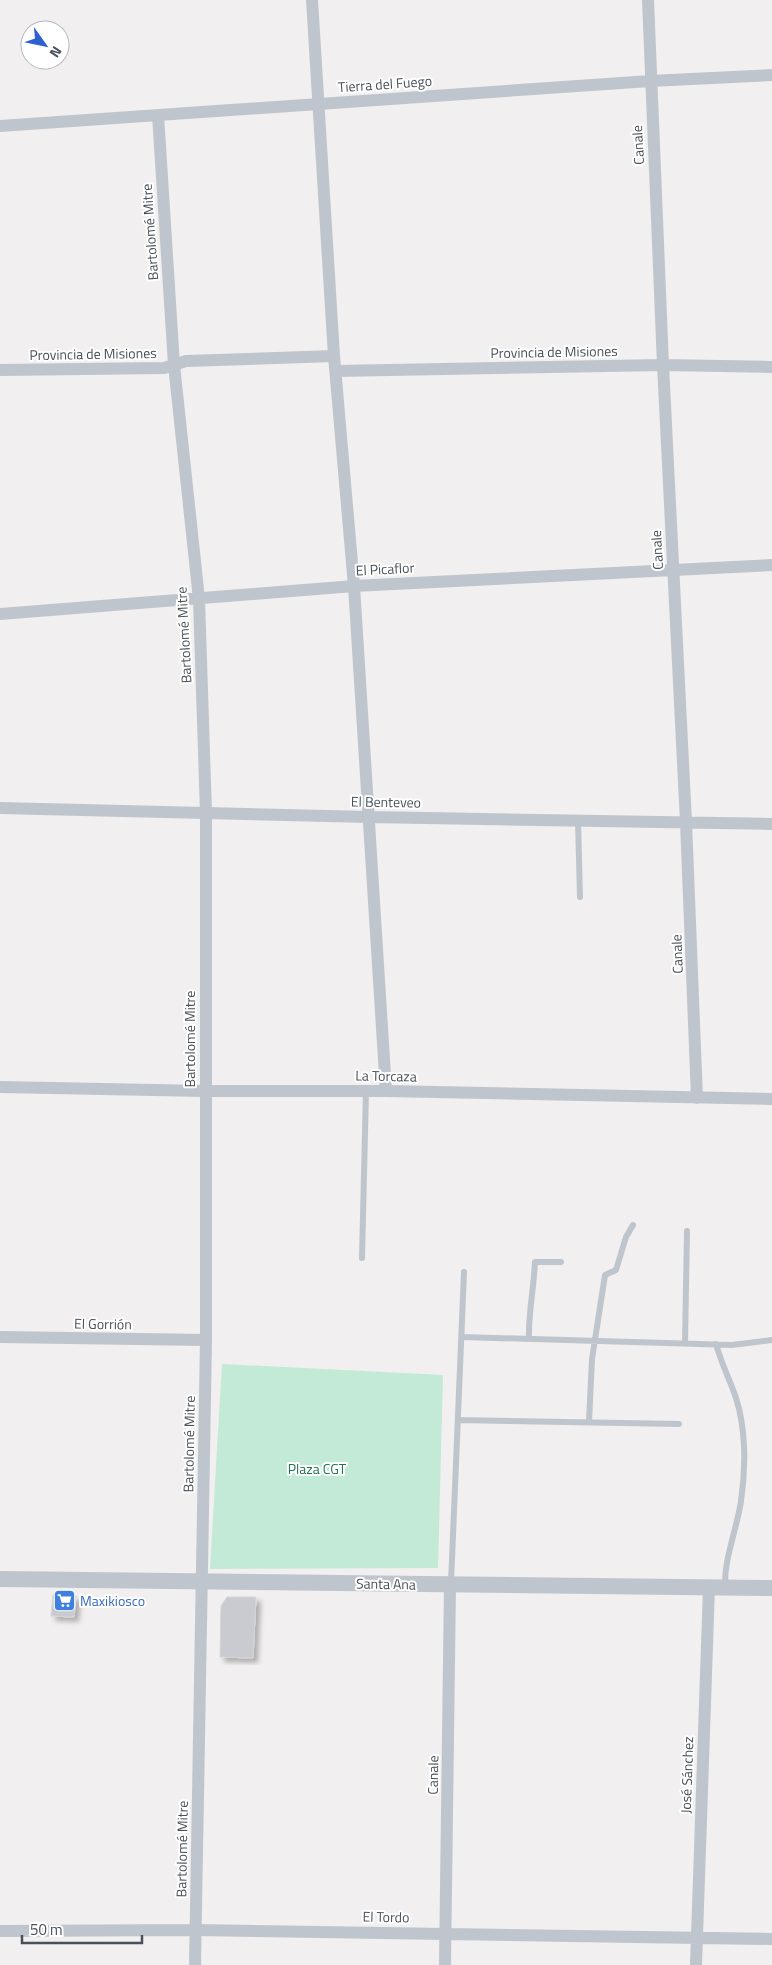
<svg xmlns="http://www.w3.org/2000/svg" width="772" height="1965" viewBox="0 0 772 1965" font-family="'Titillium Web',sans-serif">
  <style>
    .green { fill: #c2ead6 }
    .building { fill: #c9cbd1; stroke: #d4d5da; filter: url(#shadow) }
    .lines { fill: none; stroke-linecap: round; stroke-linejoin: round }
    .service { stroke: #bfc5cc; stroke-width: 6 }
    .minor { stroke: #bfc5cc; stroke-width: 12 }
    .tertiary { stroke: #bfc5cc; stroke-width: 16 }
    .labels { text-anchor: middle; stroke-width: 4; stroke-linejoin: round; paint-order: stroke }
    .street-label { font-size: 14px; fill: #49505a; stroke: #fff }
    .park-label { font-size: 14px; fill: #217454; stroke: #fff }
    .shop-label { font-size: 14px; fill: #366cbe; stroke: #fff; text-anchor: start }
  </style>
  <defs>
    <filter id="shadow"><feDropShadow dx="4.5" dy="4.5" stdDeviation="2.5" flood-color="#0004"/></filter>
  </defs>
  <rect width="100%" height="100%" fill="#f1efef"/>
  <path class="green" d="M 222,1364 L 443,1375 L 438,1568 L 210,1569 Z"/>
  <path class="building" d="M 53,1594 L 76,1596 L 74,1617 L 51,1616 Z
    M 227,1597 L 256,1597 L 253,1658 L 220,1657 L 221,1606 Z"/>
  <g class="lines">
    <path class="service" d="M 578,820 L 580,897
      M 362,1258 L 366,1091
      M 462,1337 L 732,1345 L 772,1340
      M 529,1339 C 528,1315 534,1287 535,1262 L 561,1262
      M 685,1343 L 687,1231
      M 716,1344 C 721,1363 730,1380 736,1398 C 746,1429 746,1468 741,1501 C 737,1529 724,1558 725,1587
      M 458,1420 L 679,1424
      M 589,1421 L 592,1359 L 605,1275 L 616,1270 L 626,1237 L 633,1225
      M 451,1583 L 464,1272"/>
    <path class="minor" d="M 312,0 L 334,356 L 354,586 L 386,1091
      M 648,0 L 663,365 L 686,822 L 697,1098
      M 158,115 L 174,365 L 199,599 L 206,813 L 206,1340 L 195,1965
      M 0,126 L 650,81 L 772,75
      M 0,370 L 164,368 L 186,361 L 334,356
      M 336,371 L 663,365 L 772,367
      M 0,614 L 354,586 L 772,565
      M 0,808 L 369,817 L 772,824
      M 0,1087 L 205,1091 L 386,1091 L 772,1099
      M 0,1337 L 206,1340
      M 0,1931 L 195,1930 L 772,1939
      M 445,1965 L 450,1585
      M 696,1965 L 709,1587"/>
    <path class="tertiary" d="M 0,1579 L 772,1588"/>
  </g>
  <defs>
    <symbol id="supermarket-square" viewBox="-11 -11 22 22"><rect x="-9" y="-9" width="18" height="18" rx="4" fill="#3f7fe0" stroke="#fff"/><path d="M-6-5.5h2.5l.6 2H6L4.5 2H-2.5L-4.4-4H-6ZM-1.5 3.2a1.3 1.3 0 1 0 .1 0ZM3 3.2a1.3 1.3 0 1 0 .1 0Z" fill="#fff"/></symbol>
  </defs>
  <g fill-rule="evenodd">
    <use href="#supermarket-square" x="52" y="1588" width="25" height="25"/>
  </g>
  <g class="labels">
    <g class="street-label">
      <text transform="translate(385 84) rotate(-4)" y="5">Tierra del Fuego</text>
      <text transform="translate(638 145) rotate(-93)" y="5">Canale</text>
      <text transform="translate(150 232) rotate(-94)" y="5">Bartolomé Mitre</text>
      <text transform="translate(554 352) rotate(-1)" y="5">Provincia de Misiones</text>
      <text transform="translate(93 354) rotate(-1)" y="5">Provincia de Misiones</text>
      <text transform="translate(657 550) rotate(-93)" y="5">Canale</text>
      <text transform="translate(385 569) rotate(-3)" y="5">El Picaflor</text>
      <text transform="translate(184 635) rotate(-93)" y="5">Bartolomé Mitre</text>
      <text transform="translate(386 802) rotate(1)" y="5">El Benteveo</text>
      <text transform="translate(677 954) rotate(-92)" y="5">Canale</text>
      <text transform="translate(190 1039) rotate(-90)" y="5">Bartolomé Mitre</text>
      <text transform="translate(386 1076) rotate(1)" y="5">La Torcaza</text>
      <text transform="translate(103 1324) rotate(1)" y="5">El Gorrión</text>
      <text transform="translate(189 1444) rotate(-89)" y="5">Bartolomé Mitre</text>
      <text transform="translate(386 1584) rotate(1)" y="5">Santa Ana</text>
      <text transform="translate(433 1775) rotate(-89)" y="5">Canale</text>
      <text transform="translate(687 1775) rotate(-88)" y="5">José Sánchez</text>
      <text transform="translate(182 1849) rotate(-89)" y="5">Bartolomé Mitre</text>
      <text transform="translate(386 1917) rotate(1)" y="5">El Tordo</text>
    </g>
    <g class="park-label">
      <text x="317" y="1474">Plaza CGT</text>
    </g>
    <g class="shop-label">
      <text x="80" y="1606">Maxikiosco</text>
    </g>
  </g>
  <g transform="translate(45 45) rotate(123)"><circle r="24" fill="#ffffff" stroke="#b6b9bd"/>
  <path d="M0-4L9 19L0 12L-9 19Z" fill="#2d61ce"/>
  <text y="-8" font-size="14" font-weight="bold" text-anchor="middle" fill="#49505a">N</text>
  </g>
  <path d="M22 1935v8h120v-8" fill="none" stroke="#49505a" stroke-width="2.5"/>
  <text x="30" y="1935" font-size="15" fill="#49505a" stroke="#ffffff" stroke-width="4" paint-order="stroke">50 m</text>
</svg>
